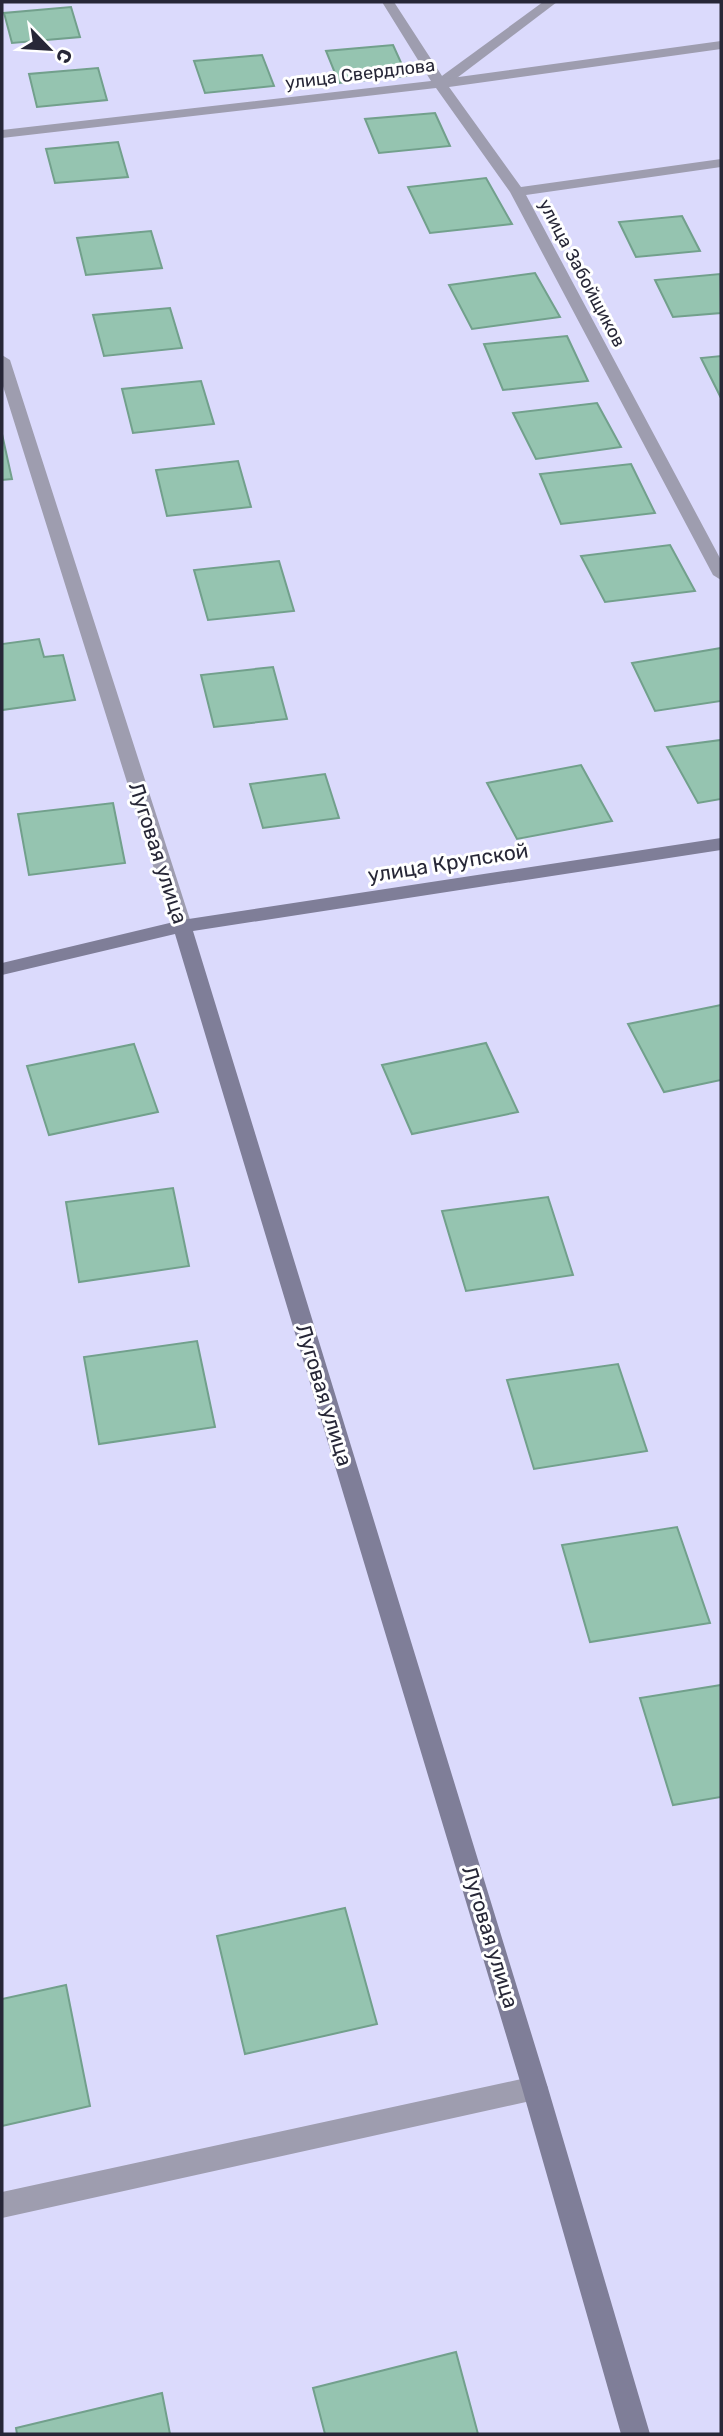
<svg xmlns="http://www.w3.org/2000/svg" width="723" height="2436" viewBox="0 0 723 2436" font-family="Rubik,sans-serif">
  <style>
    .building { fill: #95c4b0; stroke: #72a08c; stroke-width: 2 }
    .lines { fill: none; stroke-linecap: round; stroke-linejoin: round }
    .lane { fill: #9e9daf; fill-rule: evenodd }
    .street { fill: #9e9daf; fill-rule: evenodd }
    .secondary { fill: #7f7e98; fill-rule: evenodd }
    .labels { text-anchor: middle; stroke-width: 6; stroke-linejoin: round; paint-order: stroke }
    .far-street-label { font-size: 18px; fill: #272737; stroke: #fff }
    .street-label { font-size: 21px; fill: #272737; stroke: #fff }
  </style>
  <rect width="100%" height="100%" fill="#dbdafc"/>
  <path class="building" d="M 71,7 L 80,37 L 12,43 L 4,13 Z
    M 393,45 L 407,76 L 339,83 L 326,51 Z
    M 262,55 L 274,86 L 205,93 L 194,61 Z
    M 98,68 L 107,100 L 37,107 L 29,74 Z
    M 435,113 L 450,146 L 379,153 L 365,119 Z
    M 118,142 L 128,177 L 55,183 L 46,149 Z
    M 486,178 L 512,224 L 430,233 L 408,187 Z
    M 682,216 L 700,251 L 636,257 L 619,222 Z
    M 151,231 L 162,268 L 86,275 L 77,238 Z
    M 535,273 L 560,317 L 472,329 L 449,285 Z
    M 720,274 L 721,313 L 673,317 L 655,280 Z
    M 170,308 L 182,348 L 104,356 L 93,315 Z
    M 567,336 L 588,381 L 503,390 L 484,344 Z
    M 721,356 L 721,398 L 701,358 Z
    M 201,381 L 214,424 L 133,433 L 122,389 Z
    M 597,403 L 621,447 L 536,459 L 513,413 Z
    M 2,434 L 12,479 L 2,480 Z
    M 238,461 L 251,507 L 167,516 L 156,470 Z
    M 631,464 L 655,513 L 561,524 L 540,474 Z
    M 670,545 L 695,591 L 605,602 L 581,556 Z
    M 279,561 L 294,611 L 208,620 L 194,570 Z
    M 39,639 L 44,657 L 63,655 L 75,700 L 2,710 L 2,644 Z
    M 721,648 L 721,701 L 655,711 L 632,663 Z
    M 273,667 L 287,719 L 214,727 L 201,675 Z
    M 721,740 L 721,799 L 698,803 L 667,747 Z
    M 581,765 L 612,821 L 517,839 L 487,783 Z
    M 325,774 L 339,818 L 263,828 L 250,784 Z
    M 113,803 L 125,863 L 29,875 L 18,814 Z
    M 721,1005 L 721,1080 L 664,1092 L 628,1024 Z
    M 486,1043 L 518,1112 L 412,1134 L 382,1065 Z
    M 134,1044 L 158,1112 L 49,1135 L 27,1066 Z
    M 173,1188 L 189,1266 L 79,1282 L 66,1202 Z
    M 548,1197 L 573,1275 L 466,1291 L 442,1211 Z
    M 197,1341 L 215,1427 L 99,1444 L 84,1357 Z
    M 618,1364 L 647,1451 L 534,1469 L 507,1380 Z
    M 677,1527 L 710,1623 L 590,1642 L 562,1545 Z
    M 721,1685 L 721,1797 L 673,1805 L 640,1698 Z
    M 345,1908 L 377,2024 L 245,2054 L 217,1936 Z
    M 66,1985 L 90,2106 L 2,2126 L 2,1999 Z
    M 456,2352 L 478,2434 L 325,2434 L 313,2388 Z
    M 162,2393 L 170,2434 L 17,2434 L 16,2428 Z"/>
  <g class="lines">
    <path class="lane" d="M 543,2 L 557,2 L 445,87 L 435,87 L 435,81 Z"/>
    <path class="street" d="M 382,2 L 394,2 L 444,79 L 721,41 L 721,49 L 449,87 L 521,187 L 721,159 L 721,167 L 526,195 L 721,560 L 721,580 L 713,575 L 510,192 L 436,88 L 2,138 L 2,130 L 431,81 Z
      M 2,355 L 10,360 L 192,926 L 189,930 L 175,930 L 172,926 L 2,383 Z
      M 535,2076 L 544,2079 L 548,2088 L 544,2097 L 535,2100 L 2,2218 L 2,2192 Z"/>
    <path class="secondary" d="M 721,838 L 721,850 L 193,931 L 548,2088 L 650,2434 L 621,2434 L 522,2088 L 175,934 L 2,975 L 2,963 L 182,920 Z"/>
  </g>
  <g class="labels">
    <g class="far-street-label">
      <text transform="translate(360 74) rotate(-7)" y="6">улица Свердлова</text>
      <text transform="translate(582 273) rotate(62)" y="6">улица Забойщиков</text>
    </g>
    <g class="street-label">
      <text transform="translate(158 853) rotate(72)" y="7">Луговая улица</text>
      <text transform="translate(448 863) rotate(-9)" y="7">улица Крупской</text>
      <text transform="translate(324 1395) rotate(73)" y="7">Луговая улица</text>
      <text transform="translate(490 1937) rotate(73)" y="7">Луговая улица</text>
    </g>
  </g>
  <rect width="723" height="2436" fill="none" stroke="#272737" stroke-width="7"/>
  <g transform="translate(49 49) rotate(115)" stroke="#ffffff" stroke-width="5" paint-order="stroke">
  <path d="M0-5L12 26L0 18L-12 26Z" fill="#272737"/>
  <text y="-10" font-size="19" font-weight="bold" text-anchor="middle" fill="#272737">С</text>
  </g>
</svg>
